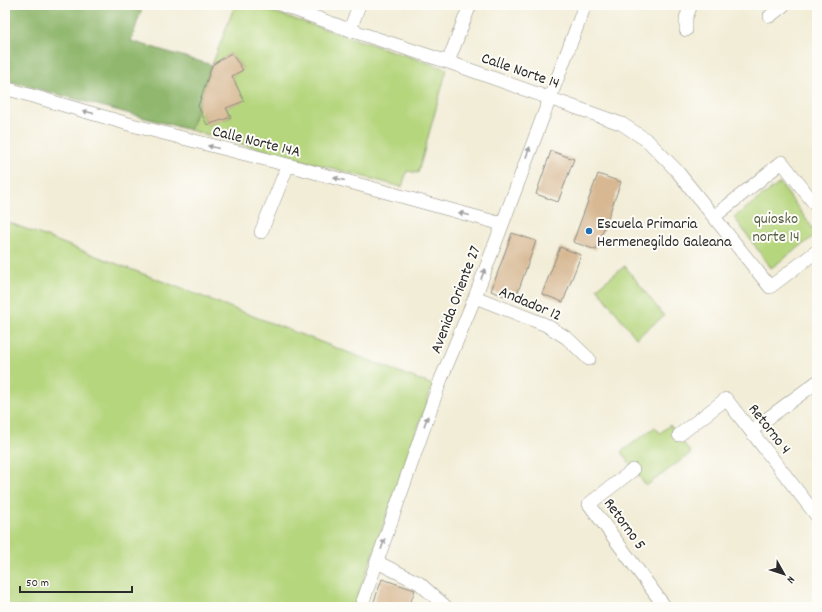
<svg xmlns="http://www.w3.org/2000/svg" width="822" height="612" viewBox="0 0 822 612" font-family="Dekko,sans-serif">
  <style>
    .green { fill: #b6d67e; stroke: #708054 }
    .forest { fill: #90b76d; stroke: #5e714c }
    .building { fill: #d7b893 }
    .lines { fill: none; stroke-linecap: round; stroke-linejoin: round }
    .minor-casing { stroke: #8e8c81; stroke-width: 14 }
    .minor { stroke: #fff; stroke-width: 13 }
    .oneway { fill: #a0a0a0 }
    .poi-dot { fill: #1f6fb2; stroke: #fdfcf7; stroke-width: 1.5 }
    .labels { text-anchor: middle; stroke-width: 4; stroke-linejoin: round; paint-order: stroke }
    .street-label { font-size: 16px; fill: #2b2b2b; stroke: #fdfcf7 }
    .park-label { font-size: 16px; fill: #555e44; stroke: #fdfcf7 }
    .poi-label { font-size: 16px; fill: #2b2b2b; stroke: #fdfcf7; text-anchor: start }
  </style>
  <rect width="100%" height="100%" fill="#fdfcf7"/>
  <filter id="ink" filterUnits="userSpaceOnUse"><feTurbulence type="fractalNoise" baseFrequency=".025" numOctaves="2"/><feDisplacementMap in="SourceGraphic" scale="8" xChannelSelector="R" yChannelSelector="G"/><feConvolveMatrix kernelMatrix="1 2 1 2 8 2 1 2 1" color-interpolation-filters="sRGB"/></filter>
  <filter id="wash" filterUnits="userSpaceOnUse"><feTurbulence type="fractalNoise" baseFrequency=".012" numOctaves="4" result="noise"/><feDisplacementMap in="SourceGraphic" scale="16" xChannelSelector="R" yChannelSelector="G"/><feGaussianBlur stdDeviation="0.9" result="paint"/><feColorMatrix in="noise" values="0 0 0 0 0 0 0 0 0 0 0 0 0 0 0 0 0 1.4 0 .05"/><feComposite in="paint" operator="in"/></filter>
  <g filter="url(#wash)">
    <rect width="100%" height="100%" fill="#f2edd7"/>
    <path class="green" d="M 235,5 L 251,5 L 447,69 L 418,173 L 407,171 L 402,187 L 190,130 L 198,106 L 207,125 L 231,117 L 226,108 L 243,101 L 232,76 L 243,69 L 231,53 L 212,65 Z
      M 780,183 L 817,234 L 771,268 L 734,217 Z
      M 5,221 L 433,385 L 354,607 L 5,607 Z
      M 625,266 L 664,316 L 636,338 L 597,288 Z
      M 670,425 L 691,453 L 646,486 L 621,452 L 655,427 L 660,433 Z"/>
    <path class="forest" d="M 5,5 L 143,5 L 131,41 L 212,65 L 190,130 L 5,80 Z"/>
    <g id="blocks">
      <path class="building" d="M 231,53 L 243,70 L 232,76 L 244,101 L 226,108 L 231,117 L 207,125 L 198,106 L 212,65 Z
        M 551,151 L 574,159 L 558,202 L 536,194 Z
        M 598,174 L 621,182 L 596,250 L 573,242 Z
        M 512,233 L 536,241 L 515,300 L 491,291 Z
        M 560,247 L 581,255 L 563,302 L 542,294 Z
        M 382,579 L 415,590 L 409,607 L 404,605 L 403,607 L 372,607 Z"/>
    </g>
  </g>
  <g filter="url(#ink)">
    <use href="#blocks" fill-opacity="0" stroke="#8e8c81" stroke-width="1"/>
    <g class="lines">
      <defs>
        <path id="minor" d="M 282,5 L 350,30 L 448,62 L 622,124 L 648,141 L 677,171 L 770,287 L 817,251
          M 770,16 L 784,5
          M 350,30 L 359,5
          M 686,30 L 686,18 L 691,5
          M 448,62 L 470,5
          M 5,88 L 132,125 L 288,165 L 502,224
          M 715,216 L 782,162 L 817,207
          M 261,232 L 288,165
          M 475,297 L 546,325 L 567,338 L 589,359
          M 752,430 L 817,382
          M 679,435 L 726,399 L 817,516
          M 633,470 L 589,504 L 665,607
          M 377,562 L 419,583 L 446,607
          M 361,607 L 441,379 L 475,297 L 585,5"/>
      </defs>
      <use href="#minor" class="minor-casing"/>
      <use href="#minor" class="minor"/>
    </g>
    <defs><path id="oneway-solid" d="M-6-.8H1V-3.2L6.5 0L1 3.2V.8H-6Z"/></defs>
    <g class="oneway">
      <use href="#oneway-solid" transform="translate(88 112) rotate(-165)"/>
      <use href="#oneway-solid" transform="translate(213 147) rotate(-166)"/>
      <use href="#oneway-solid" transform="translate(528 152) rotate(-70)"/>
      <use href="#oneway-solid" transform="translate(339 179) rotate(-165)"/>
      <use href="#oneway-solid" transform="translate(464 214) rotate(-165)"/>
      <use href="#oneway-solid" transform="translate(483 274) rotate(-69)"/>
      <use href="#oneway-solid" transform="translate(426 421) rotate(-70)"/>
      <use href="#oneway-solid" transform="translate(383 544) rotate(-71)"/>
    </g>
  </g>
  <circle class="poi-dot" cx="589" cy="231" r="4"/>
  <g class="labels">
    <g class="street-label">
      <text transform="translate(521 69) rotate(19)" y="6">Calle Norte 14</text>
      <text transform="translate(257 140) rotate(14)" y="6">Calle Norte 14A</text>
      <text transform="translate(454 299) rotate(-69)" y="6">Avenida Oriente 27</text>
      <text transform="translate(531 302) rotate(23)" y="6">Andador 12</text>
      <text transform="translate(771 428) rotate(52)" y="6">Retorno 4</text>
      <text transform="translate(626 523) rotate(54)" y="6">Retorno 5</text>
    </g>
    <g class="park-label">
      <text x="776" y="223">quiosko<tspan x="776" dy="18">norte 14</tspan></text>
    </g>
    <g class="poi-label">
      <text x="597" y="228">Escuela Primaria<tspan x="597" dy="18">Hermenegildo Galeana</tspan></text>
    </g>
  </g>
  <rect width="822" height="612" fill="none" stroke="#fdfcf7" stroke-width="20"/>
  <g transform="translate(784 574) rotate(129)" stroke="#fdfcf7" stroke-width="3" paint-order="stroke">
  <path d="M0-3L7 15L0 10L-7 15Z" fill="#2b2b2b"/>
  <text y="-6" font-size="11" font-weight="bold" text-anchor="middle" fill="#2b2b2b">N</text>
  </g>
  <path d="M20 586v6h112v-6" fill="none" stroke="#2b2b2b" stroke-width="2"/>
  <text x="26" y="586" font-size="12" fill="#2b2b2b" stroke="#fdfcf7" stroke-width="3" paint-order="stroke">50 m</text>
</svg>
